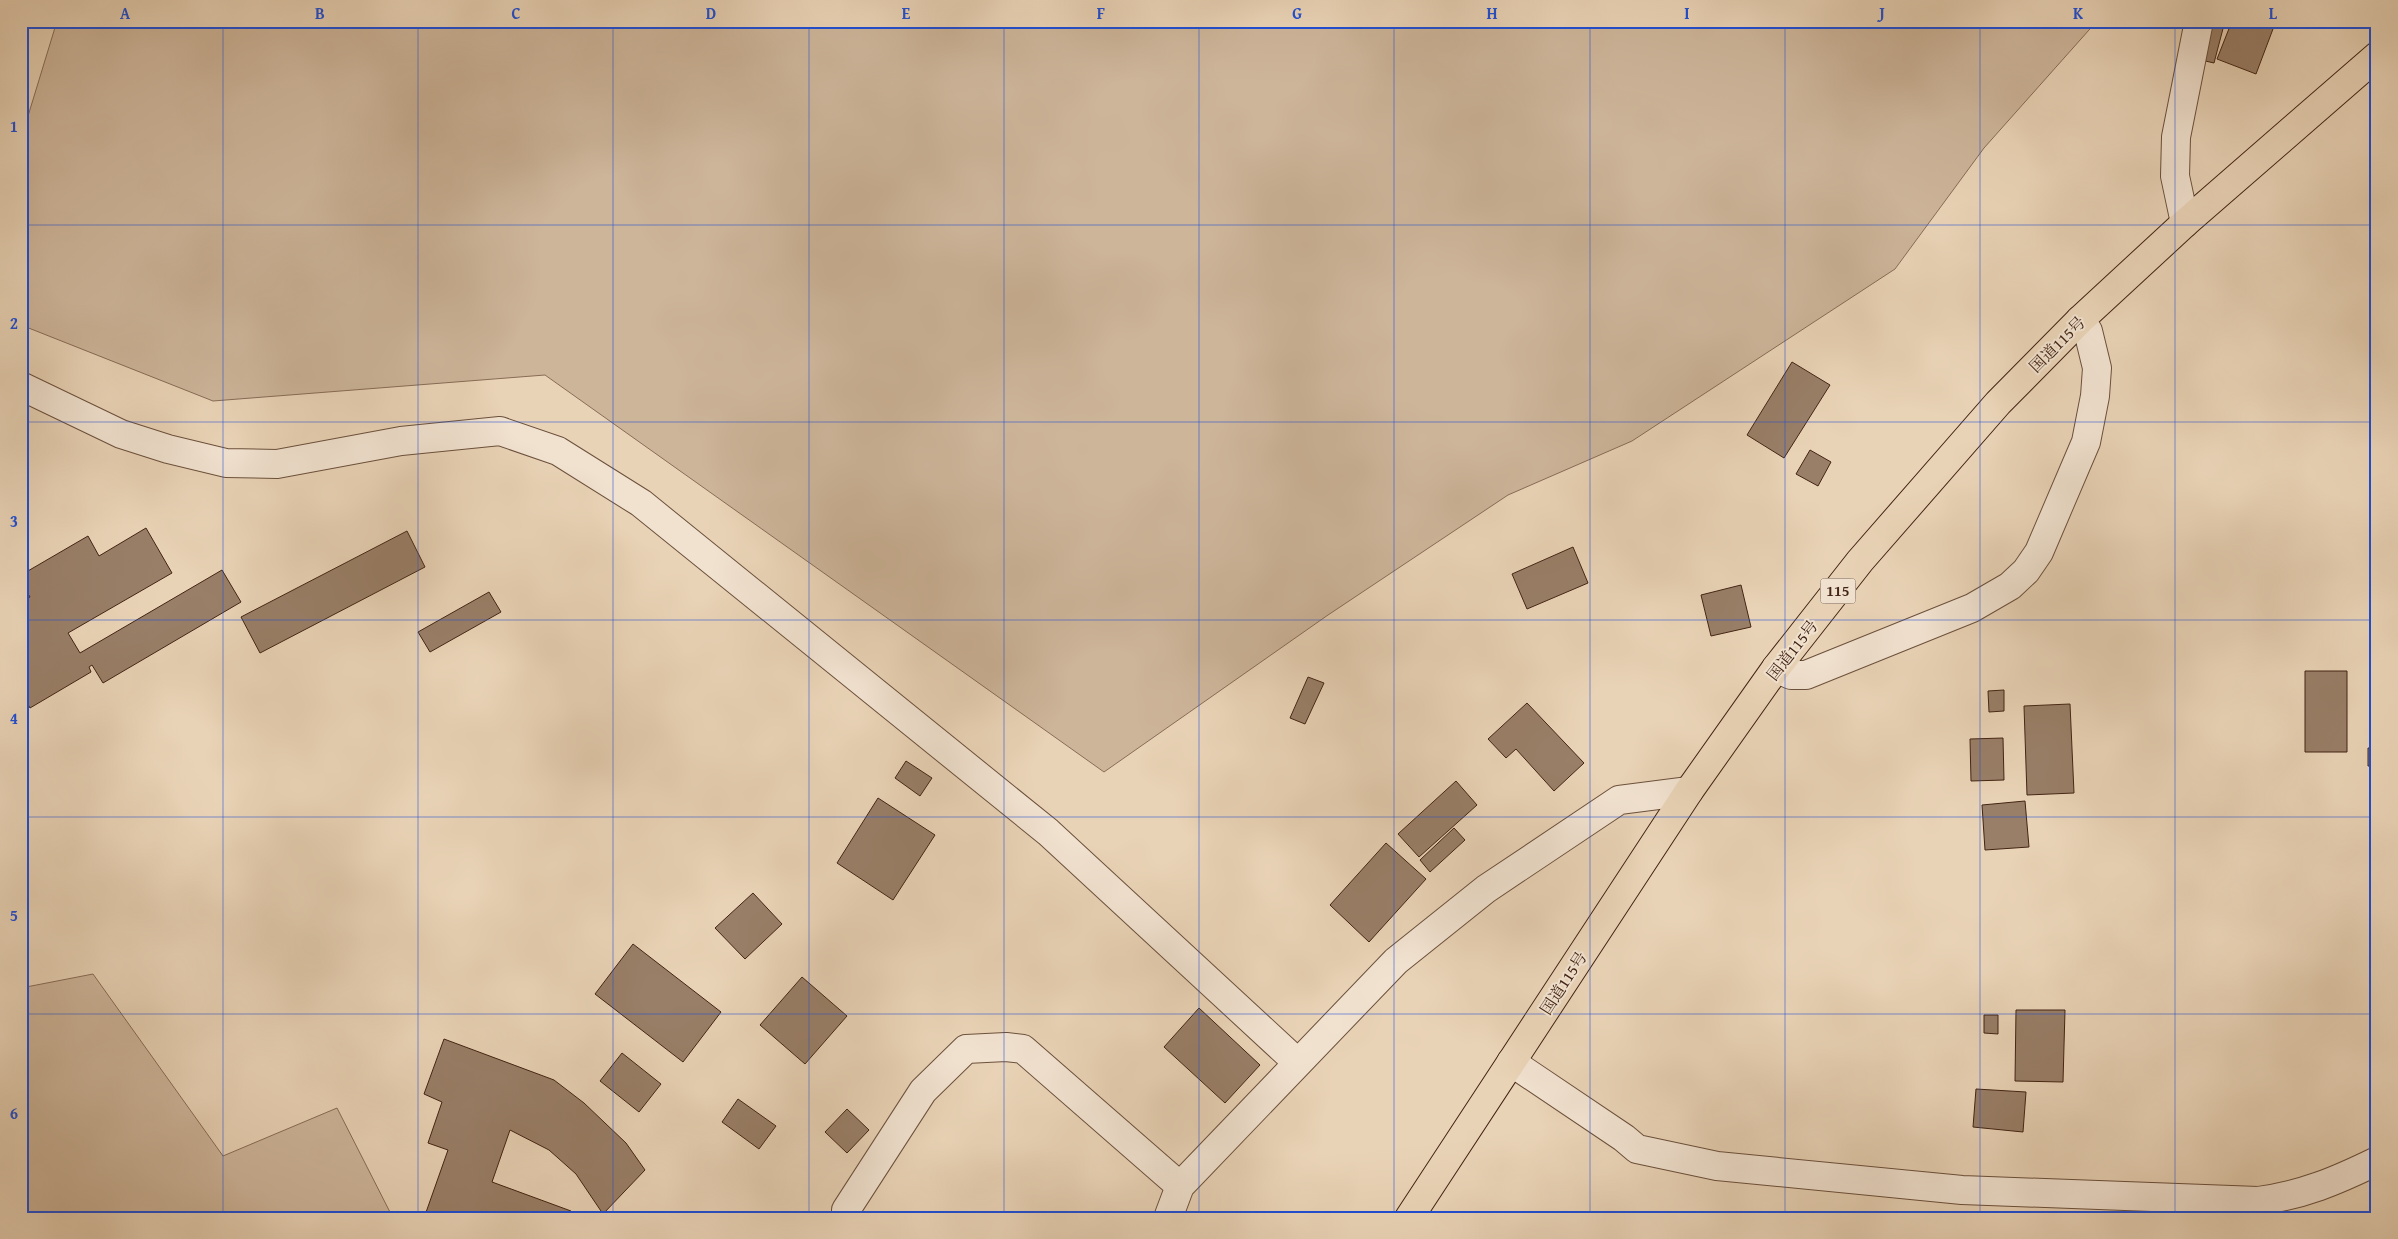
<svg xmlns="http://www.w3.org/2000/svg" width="2398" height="1239" viewBox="0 0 2398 1239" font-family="'Gentium Book Plus','Noto Serif JP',serif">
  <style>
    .green { fill: #cdb59a; stroke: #886c57 }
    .building { fill: #997f68; stroke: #432414 }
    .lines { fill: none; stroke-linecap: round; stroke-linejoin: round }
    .minor-casing { stroke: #6c503c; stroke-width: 30 }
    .highway-casing { stroke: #432414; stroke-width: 30 }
    .minor { stroke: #f1e2d0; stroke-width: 28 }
    .highway { stroke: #e9d3b6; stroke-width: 28 }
    .grid { fill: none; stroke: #1d4ed8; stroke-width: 1; stroke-opacity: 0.55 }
    .labels { text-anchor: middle; stroke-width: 4; stroke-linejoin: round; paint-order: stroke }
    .shield { fill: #f1e2d0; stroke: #775d4c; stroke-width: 1 }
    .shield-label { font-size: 15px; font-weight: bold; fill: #432414 }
    .street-label { font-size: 16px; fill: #432414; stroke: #f1e2d0 }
    .neatline { fill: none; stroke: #1d4ed8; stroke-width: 2 }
    .grid-label { font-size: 16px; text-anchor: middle; font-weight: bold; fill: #1d4ed8 }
  </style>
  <rect width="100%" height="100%" fill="#e9d3b6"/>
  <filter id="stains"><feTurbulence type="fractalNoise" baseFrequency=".004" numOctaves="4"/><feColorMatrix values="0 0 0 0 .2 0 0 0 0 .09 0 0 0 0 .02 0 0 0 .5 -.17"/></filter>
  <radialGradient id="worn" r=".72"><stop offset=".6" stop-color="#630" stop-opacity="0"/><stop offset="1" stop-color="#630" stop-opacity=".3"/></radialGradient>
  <path class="green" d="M 57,21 L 2097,21 L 1984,148 L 1895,269 L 1632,441 L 1508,495 L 1328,615 L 1104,772 L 545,375 L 213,401 L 21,325 L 21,139 Z
    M 93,974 L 223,1156 L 337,1108 L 393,1218 L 21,1218 L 21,988 Z"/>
  <path class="building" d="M 2211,21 L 2225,21 L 2214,63 L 2201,60 Z
    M 2232,21 L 2276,21 L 2256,74 L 2217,59 Z
    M 1792,362 L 1830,385 L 1784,458 L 1747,435 Z
    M 1810,450 L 1831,462 L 1818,486 L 1796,474 Z
    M 146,528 L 172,573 L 68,633 L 80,653 L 222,570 L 241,602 L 103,683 L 92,665 L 89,667 L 91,672 L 30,708 L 21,692 L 21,602 L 30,597 L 21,582 L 21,575 L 88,536 L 99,556 Z
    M 407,531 L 425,567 L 260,653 L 241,617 Z
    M 1573,547 L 1588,583 L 1527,609 L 1512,574 Z
    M 1741,585 L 1751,627 L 1711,636 L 1701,595 Z
    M 489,592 L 501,612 L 430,652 L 418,632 Z
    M 2305,671 L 2347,671 L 2347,752 L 2305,752 Z
    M 1308,677 L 1324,683 L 1305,724 L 1290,718 Z
    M 2004,690 L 2004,711 L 1989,712 L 1988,691 Z
    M 1527,703 L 1584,763 L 1554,791 L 1516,749 L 1506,758 L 1488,739 Z
    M 2070,704 L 2074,793 L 2027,795 L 2024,706 Z
    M 2003,738 L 2004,780 L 1971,781 L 1970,739 Z
    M 2368,748 L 2377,748 L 2377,766 L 2368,766 Z
    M 906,761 L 932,778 L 920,796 L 895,778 Z
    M 1456,781 L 1477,805 L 1419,857 L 1398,834 Z
    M 878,798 L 935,835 L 893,900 L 837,863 Z
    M 2025,801 L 2029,847 L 1985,850 L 1982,805 Z
    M 1454,828 L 1465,840 L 1430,872 L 1420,860 Z
    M 1386,843 L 1426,879 L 1369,942 L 1330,905 Z
    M 753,893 L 782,924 L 745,959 L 715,928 Z
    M 633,944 L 721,1012 L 683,1062 L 595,994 Z
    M 802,977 L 847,1016 L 805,1064 L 760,1025 Z
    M 1199,1008 L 1260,1065 L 1225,1103 L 1164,1047 Z
    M 2016,1010 L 2065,1010 L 2063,1082 L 2015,1081 Z
    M 1984,1015 L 1998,1015 L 1998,1034 L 1984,1033 Z
    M 444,1039 L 554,1080 L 584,1103 L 626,1143 L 645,1170 L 603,1214 L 576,1174 L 549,1150 L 510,1130 L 492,1182 L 571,1211 L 568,1218 L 424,1218 L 448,1150 L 428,1143 L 442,1102 L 424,1094 Z
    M 622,1053 L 661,1084 L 639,1112 L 600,1081 Z
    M 1976,1089 L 2026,1092 L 2023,1132 L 1973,1127 Z
    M 738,1099 L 776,1126 L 759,1149 L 722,1122 Z
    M 847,1109 L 869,1130 L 847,1153 L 825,1132 Z"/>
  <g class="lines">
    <defs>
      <path id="minor" d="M 2185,223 L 2175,176 L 2176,137 L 2199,21
        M 21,386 L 121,434 L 168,449 L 226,463 L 277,464 L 401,441 L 500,431 L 558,451 L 641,503 L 1048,832 L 1298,1063
        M 1776,668 L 1791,675 L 1806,675 L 1972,608 L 2010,586 L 2026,571 L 2039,552 L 2086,442 L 2095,396 L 2097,368 L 2088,331 L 2080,320
        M 1511,1062 L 1624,1138 L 1637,1149 L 1717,1166 L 1962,1190 L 2258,1201 C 2303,1195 2336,1181 2377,1161
        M 1180,1186 L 1396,961 L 1486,889 L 1619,800 L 1689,791
        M 846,1210 L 923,1091 L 966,1049 L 1006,1047 L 1023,1049 L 1180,1186 L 1168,1218"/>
      <path id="highway" d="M 1409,1218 L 1689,791 L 1776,668 L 1860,561 L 1998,403 L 2080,320 L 2185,223 L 2377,56"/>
    </defs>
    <use href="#minor" class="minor-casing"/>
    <use href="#highway" class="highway-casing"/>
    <use href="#minor" class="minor"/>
    <use href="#highway" class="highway"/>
  </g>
  <path class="grid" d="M 223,21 L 223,1218M 418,21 L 418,1218M 613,21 L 613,1218M 809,21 L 809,1218M 1004,21 L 1004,1218M 1199,21 L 1199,1218M 1394,21 L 1394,1218M 1590,21 L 1590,1218M 1785,21 L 1785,1218M 1980,21 L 1980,1218M 2175,21 L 2175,1218M 21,225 L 2377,225M 21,422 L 2377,422M 21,620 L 2377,620M 21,817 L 2377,817M 21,1014 L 2377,1014"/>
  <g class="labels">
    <rect class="shield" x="1820.5" y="578.5" width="35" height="25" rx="4"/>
    <g class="shield-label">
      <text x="1838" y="596">115</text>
    </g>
    <g class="street-label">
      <text transform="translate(2057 344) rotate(-45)" y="6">国道115号</text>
      <text transform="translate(1792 650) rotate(-52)" y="6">国道115号</text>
      <text transform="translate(1563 983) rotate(-57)" y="6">国道115号</text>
    </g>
  </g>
  <rect width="2398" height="1239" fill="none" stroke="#e9d3b6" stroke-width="55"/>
  <rect x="28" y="28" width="2342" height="1184" class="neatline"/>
  <g class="grid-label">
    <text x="125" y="19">A</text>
    <text x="320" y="19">B</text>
    <text x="516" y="19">C</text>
    <text x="711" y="19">D</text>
    <text x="906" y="19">E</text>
    <text x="1101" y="19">F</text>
    <text x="1297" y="19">G</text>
    <text x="1492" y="19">H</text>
    <text x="1687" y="19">I</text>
    <text x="1882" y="19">J</text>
    <text x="2078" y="19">K</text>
    <text x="2273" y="19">L</text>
    <text x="14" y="132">1</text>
    <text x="14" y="329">2</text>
    <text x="14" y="527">3</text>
    <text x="14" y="724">4</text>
    <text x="14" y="921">5</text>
    <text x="14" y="1119">6</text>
  </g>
  <rect width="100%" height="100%" filter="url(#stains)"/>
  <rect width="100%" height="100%" fill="url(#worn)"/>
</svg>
